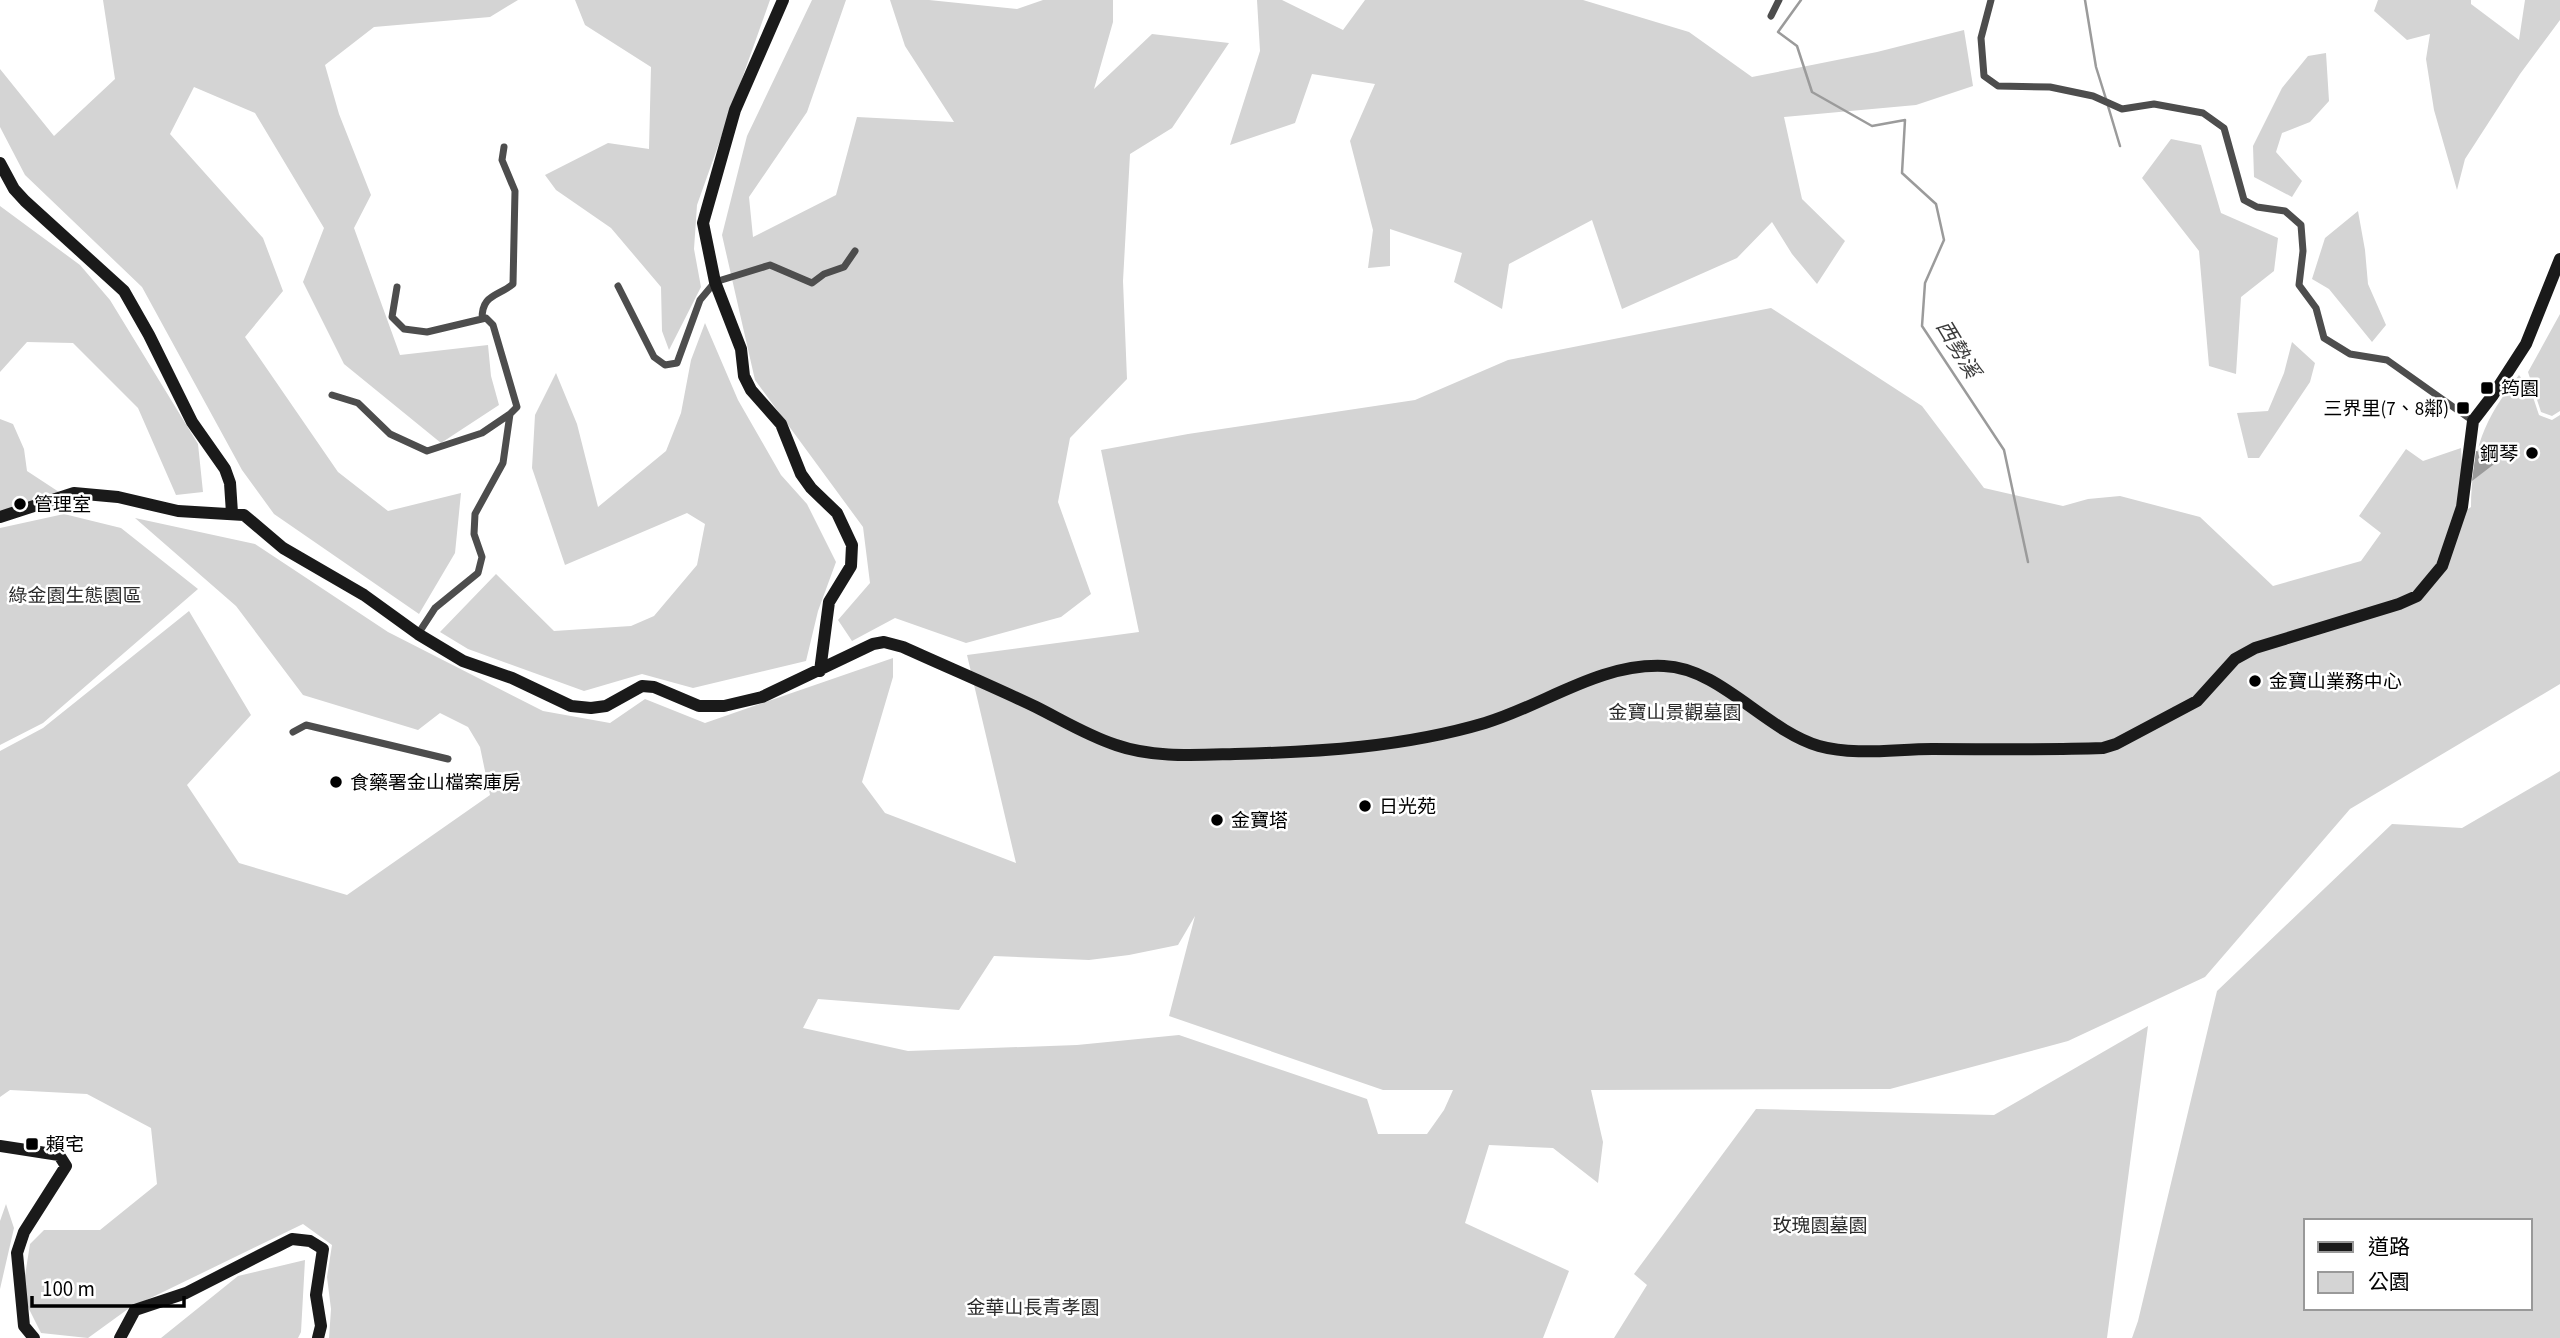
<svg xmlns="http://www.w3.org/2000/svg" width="2560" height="1338" viewBox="0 0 2560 1338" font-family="'Source Sans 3','Noto Sans TC',sans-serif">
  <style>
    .green { fill: #d4d4d4; fill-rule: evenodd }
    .water { fill: #9b9b9b }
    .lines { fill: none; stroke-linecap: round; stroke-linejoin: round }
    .stream { stroke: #9b9b9b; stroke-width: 2.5 }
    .street { stroke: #4d4d4d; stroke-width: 7 }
    .secondary { stroke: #1a1a1a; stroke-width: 12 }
    .poi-dot { fill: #000; stroke: #fff; stroke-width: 2.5 }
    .labels { text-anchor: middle; stroke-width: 5; stroke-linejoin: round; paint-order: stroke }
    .poi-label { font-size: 19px; fill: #000; stroke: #fff; text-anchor: start }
    .park-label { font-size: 19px; fill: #2b2b2b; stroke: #fff }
    .water-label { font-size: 21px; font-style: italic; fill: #3c3c3c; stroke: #fff }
  </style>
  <rect width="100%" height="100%" fill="#fff"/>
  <path class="green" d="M 103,0 L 518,0 L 490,17 L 374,27 L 325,65 L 339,114 L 371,195 L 354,228 L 400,355 L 488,345 L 491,376 L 499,405 L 441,443 L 344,364 L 303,282 L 324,228 L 255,113 L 194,87 L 170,134 L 263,238 L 283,291 L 245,337 L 338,472 L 388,511 L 461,493 L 455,553 L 419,614 L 274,514 L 242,470 L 142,287 L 25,175 L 0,127 L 0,69 L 54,136 L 115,79 Z
    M 575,0 L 770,0 L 697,205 L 694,249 L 701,287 L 669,350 L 662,331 L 661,287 L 611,228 L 556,190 L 545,175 L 608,143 L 649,149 L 651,67 L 585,25 Z
    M 812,0 L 846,0 L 807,112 L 749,197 L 753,237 L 836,195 L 857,117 L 954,122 L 905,46 L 890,0 L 929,0 L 1017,9 L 1043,0 L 1113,0 L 1113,22 L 1094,89 L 1152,34 L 1229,43 L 1172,128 L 1130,154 L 1123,281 L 1127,379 L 1070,438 L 1058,502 L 1091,594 L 1061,617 L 966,643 L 895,618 L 852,641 L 838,620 L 870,583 L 863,527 L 755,380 L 722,235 L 747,136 Z
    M 1257,0 L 1282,0 L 1343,30 L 1365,0 L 1583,0 L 1689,32 L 1752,77 L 1877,52 L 1964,30 L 1973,86 L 1916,105 L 1784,117 L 1802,199 L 1845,241 L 1817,284 L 1792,254 L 1772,222 L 1737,258 L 1622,309 L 1592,220 L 1509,264 L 1502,309 L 1454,282 L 1462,253 L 1390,229 L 1390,266 L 1368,268 L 1373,230 L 1350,141 L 1375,84 L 1312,74 L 1295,123 L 1230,145 L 1260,51 Z
    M 2378,0 L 2471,0 L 2471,4 L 2519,40 L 2525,0 L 2560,0 L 2560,20 L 2520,74 L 2465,159 L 2457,190 L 2434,110 L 2426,59 L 2430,34 L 2407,40 L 2374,11 Z
    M 2326,53 L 2329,101 L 2310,122 L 2282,133 L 2276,152 L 2302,181 L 2292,197 L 2254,177 L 2253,146 L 2282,88 L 2308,56 Z
    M 2171,139 L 2201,145 L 2221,213 L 2278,238 L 2274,271 L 2241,297 L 2236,374 L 2209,366 L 2199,251 L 2142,178 Z
    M 0,206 L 80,265 L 110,300 L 198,444 L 203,492 L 176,495 L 138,408 L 73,343 L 27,342 L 0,372 Z
    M 2358,211 L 2365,250 L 2368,284 L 2386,325 L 2372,342 L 2329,289 L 2312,279 L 2325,238 Z
    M 1771,308 L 1922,406 L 1984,488 L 2063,506 L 2088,499 L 2120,496 L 2200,517 L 2273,586 L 2361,561 L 2381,533 L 2359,516 L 2406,449 L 2423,461 L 2461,448 L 2465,511 L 2471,507 C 2472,450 2483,420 2519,375 L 2531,391 L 2539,415 L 2552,420 L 2560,415 L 2560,684 L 2350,809 L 2205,977 L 2068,1041 L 1890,1089 L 1591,1090 L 1603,1142 L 1598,1183 L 1553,1148 L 1489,1145 L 1465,1223 L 1569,1271 L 1543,1338 L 329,1338 L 331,1309 L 327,1277 L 332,1245 L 303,1224 L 128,1309 L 88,1338 L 41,1333 L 22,1295 L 30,1244 L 44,1230 L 100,1230 L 157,1184 L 151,1128 L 87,1094 L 10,1090 L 0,1097 L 0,751 L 43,728 L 189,611 L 251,715 L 187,785 L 239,863 L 347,895 L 490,795 L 480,747 L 468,727 L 440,713 L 418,730 L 303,695 L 236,606 L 135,518 L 255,544 L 388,632 L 543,711 L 610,723 L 645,699 L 705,723 L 893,658 L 893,677 L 862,782 L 885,813 L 1016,863 L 967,655 L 1139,632 L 1101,450 L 1188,434 L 1415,400 L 1508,360 ZM 1195,916 L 1169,1016 L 1383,1090 L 1453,1090 L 1444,1110 L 1427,1134 L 1378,1134 L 1367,1099 L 1179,1035 L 1077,1045 L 908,1051 L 803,1028 L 818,999 L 959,1010 L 994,956 L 1089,960 L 1129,955 L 1178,945 Z
    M 2560,314 L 2560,411 L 2552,416 L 2541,412 L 2528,372 Z
    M 705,323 L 738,400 L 781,475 L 807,504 L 836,562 L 818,611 L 806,661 L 693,688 L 642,674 L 584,691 L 468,649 L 440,632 L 496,574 L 554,631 L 631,626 L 654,616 L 697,565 L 705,524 L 687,513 L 565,565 L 532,468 L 535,415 L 556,373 L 577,424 L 598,507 L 666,451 L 681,413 L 691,360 Z
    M 2292,342 L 2315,363 L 2310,382 L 2259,458 L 2248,458 L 2237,413 L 2268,411 L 2284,373 Z
    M 0,419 L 13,424 L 24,449 L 27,471 L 59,492 L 0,512 Z
    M 64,514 L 121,528 L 198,589 L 43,723 L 0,745 L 0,528 Z
    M 2560,771 L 2560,1338 L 2132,1338 L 2138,1321 L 2217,991 L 2392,824 L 2462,828 ZM 2306,1221 L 2530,1221 L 2530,1308 L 2306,1308 Z
    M 2148,1026 L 2107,1338 L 1614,1338 L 1647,1285 L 1634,1274 L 1756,1109 L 1994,1115 Z
    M 6,1204 L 14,1228 L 0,1289 L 0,1221 Z
    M 305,1260 L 301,1332 L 298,1338 L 161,1338 L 238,1276 Z"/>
  <path class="water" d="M 2476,451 L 2502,458 L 2472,481 Z"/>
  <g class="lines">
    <path class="stream" d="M 1801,0 L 1778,32 L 1797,46 L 1812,92 L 1872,126 L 1905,120 L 1902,173 L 1936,204 L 1944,240 L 1925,283 L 1922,326 L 2004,450 L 2028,562
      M 2085,0 L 2096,67 L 2106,99
      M 2108,106 L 2120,146"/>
    <path class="street" d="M 1991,0 L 1981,38 L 1984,76 L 1998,86 L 2050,87 L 2093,96 L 2122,109 L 2154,104 L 2203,113 L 2224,128 L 2244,200 L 2257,207 L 2285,211 L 2301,225 L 2303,251 L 2299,285 L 2316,308 L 2324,338 L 2350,354 L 2387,360 L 2473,421
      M 1771,16 L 1779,0
      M 618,286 L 654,357 L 665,365 L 677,363 L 700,300 L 715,282 L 770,265 L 812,283 L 824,274 L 844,267 L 855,251
      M 397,287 L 392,317 L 404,329 L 427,332 L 486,318 L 493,325 L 517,407 L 510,414 L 503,463 L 475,514 L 474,534 L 482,557 L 478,573 L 435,608 L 418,634
      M 482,319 C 482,294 497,297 513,284 L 515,191 L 502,160 L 504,147
      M 332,395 L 358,403 L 390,434 L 427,451 L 482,433 L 510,414
      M 293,732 L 306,725 L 448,759"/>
    <path class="secondary" d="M 783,0 L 735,110 L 703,223 L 715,282 L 741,349 L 744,376 L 751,390 L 781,424 L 801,474 L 811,488 L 837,513 L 852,545 L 851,566 L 829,602 L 820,671
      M 0,163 L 14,189 L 25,201 L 124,291 L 149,335 L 192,422 L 225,469 L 230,483 L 232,513
      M 0,517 L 74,493 L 118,497 L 178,511 L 244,515 L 283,548 L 364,595 L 418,634 L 463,661 L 512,678 L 571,706 L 591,708 L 606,706 L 642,686 L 654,687 L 699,706 L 724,706 L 762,697 L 873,644 L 884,642 L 903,647 C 947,667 992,686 1036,707 C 1062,720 1088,736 1116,745 C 1153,758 1196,755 1235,754 C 1319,752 1404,747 1485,723 C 1545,705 1599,663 1664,666 C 1720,668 1765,730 1819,746 C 1855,756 1895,749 1932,749 C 1990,749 2046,750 2103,748 L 2116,744 L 2197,701 L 2235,659 L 2255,648 L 2399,604 L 2417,596 L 2442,566 L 2462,507 L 2473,421 L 2493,395 L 2526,344 L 2560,259
      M 0,1146 L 59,1155 L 66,1166 L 24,1232 L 17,1253 L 24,1326 L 34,1338
      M 120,1338 L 135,1310 L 186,1293 L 292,1239 L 310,1241 L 323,1249 L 316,1295 L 321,1326 L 318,1338"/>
  </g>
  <g class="poi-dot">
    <rect x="2480" y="381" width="14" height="14" rx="3.5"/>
    <rect x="2456" y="401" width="14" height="14" rx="3.5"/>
    <circle cx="2532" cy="453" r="7"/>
    <circle cx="20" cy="504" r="7"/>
    <circle cx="2255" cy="681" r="7"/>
    <circle cx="336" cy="782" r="7"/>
    <circle cx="1365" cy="806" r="7"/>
    <circle cx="1217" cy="820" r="7"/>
    <rect x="25" y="1137" width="14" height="14" rx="3.5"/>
  </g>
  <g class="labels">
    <g class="poi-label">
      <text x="2501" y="395">筠園</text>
      <text x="2449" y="415" text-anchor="end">三界里(7、8鄰)</text>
      <text x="2518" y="460" text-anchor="end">鋼琴</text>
      <text x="34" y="511">管理室</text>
      <text x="2269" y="688">金寶山業務中心</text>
      <text x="350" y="789">食藥署金山檔案庫房</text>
      <text x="1379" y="813">日光苑</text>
      <text x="1231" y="827">金寶塔</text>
      <text x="46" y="1151">賴宅</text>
    </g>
    <g class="park-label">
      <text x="75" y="602">綠金園生態園區</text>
      <text x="1675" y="719">金寶山景觀墓園</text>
      <text x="1820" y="1232">玫瑰園墓園</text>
      <text x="1033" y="1314">金華山長青孝園</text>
    </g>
    <g class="water-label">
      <text transform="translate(1958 349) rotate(59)" y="7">西勢溪</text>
    </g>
  </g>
  <rect x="2304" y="1219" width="228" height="91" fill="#ffffff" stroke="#999999" stroke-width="2"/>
  <rect x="2318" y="1242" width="35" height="10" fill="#1a1a1a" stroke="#999999" stroke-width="2"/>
  <text x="2368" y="1254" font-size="21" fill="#000000">道路</text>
  <rect x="2318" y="1272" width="35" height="21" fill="#d4d4d4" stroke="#999999" stroke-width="2"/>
  <text x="2368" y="1289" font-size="21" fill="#000000">公園</text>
  <path d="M32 1296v10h152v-10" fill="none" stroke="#000000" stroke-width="3.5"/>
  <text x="42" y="1296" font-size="21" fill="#000000" stroke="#ffffff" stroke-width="5" paint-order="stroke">100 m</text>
</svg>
